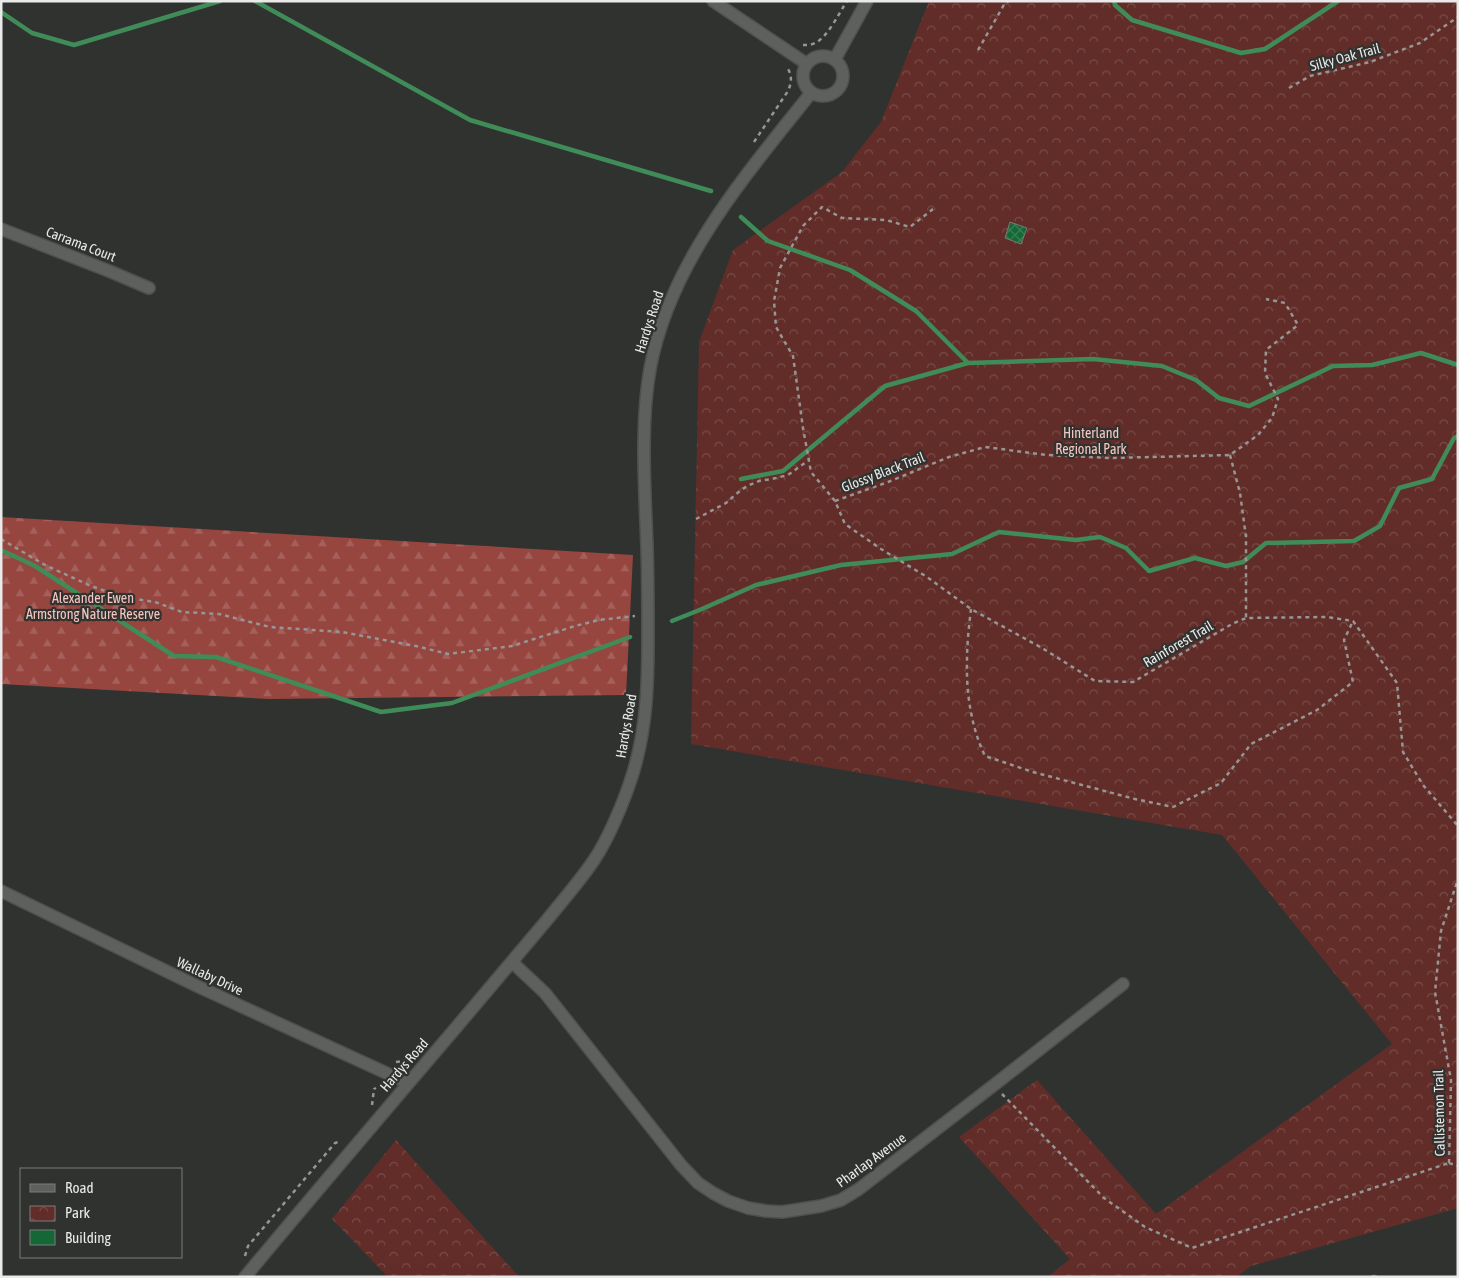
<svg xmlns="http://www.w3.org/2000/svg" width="1459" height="1278" viewBox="0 0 1459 1278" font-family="'Asap Condensed',sans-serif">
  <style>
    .forest { fill: url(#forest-firs) }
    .park { fill: url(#park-crowns) }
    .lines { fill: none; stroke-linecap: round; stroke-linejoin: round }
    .stream { stroke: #408c58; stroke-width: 4.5 }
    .building { fill: url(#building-cross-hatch); stroke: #777977 }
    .street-casing { stroke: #4e504e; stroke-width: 14 }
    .path { stroke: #959695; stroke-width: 2.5; stroke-dasharray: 4 4; stroke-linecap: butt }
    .street { stroke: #5e605e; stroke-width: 11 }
    .labels { text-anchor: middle; stroke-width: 4.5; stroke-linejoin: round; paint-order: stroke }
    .street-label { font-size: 14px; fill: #e9eae9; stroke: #303230 }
    .park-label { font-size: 14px; fill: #f7c6c0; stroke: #303230 }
  </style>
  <defs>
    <pattern id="forest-firs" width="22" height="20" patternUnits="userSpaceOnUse" patternTransform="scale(1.25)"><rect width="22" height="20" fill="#96453f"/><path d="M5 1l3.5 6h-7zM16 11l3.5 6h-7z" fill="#a5605b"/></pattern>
    <pattern id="park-crowns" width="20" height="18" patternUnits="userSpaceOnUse" patternTransform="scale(1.25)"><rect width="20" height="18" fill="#622d28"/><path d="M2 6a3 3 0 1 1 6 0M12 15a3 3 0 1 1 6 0" fill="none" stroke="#784c47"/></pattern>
    <pattern id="building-cross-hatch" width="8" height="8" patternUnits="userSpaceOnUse" patternTransform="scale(1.25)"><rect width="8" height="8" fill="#156836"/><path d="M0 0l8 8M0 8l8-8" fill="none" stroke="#377e53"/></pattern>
  </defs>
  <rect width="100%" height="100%" fill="#303230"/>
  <path class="forest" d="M 1,517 L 633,555 L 626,695 L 269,699 L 1,684 Z"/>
  <path class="park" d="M 929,1 L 1458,1 L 1458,1208 L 1251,1266 L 1236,1277 L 1048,1277 L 1070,1259 L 959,1137 L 1037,1080 L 1156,1214 L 1392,1044 L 1222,835 L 691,744 L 699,342 L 733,250 L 842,172 L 881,122 Z
    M 396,1140 L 519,1277 L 388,1277 L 332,1219 Z"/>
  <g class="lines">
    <path class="stream" d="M 255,1 L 470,120 L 711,191
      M 1114,1 L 1115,5 L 1132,20 L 1241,53 L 1265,49 L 1338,1
      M 1,12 L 32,33 L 74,45 L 220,1
      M 741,217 L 768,241 L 850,270 L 916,311 L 968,363
      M 741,479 L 783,471 L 885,386 L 968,363 L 1093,359 L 1162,366 L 1196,380 L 1219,398 L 1249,406 L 1333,366 L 1372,365 L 1421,353 L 1458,365
      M 1,550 L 35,566 L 174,656 L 216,657 L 381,712 L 452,703 L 630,637
      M 672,621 L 702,609 L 756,585 L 841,565 L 952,554 L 999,532 L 1076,540 L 1100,537 L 1126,548 L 1149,571 L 1195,558 L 1226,566 L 1243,562 L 1266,543 L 1354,541 L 1380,526 L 1399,488 L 1432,479 L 1454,438 L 1458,436
      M 1373,1277 L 1375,1277"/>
  </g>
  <path class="building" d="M 1010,222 L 1027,228 L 1021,244 L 1005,238 Z"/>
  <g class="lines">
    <defs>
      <path id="street" d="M 713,1 L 807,64
        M803 76a20 20 0 1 1 40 0a20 20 0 1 1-40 0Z
        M 835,59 L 867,1
        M 1,229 L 109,271 L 149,288
        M 1,891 L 197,986 L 408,1083
        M 512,962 L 545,993 L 681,1165 L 698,1183 L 713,1193 L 728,1201 L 748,1208 L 766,1211 L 782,1212 L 821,1206 L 841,1200 L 859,1189 L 994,1085 L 1123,984
        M 245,1277 C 314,1194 384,1112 454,1030 C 485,993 516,957 547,920 C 563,900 580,881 594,860 C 609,838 625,799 633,773 C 647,727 648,683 648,637 C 648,607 648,577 647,547 C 645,490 640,425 650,369 C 670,261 746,175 811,93"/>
    </defs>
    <use href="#street" class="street-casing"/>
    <path class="path" d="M 803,45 C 807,45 811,45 815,43 C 828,37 839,13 847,1
      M 978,50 L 1005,3 L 1009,1
      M 1289,88 L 1310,76 L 1370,62 L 1420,43 L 1458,17
      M 754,142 L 788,91 C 792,82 792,75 787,67
      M 933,209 L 910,227 L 886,220 L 842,218 L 822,207 L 803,226 L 780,268 L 774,301 L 776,327 L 793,356 L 803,428 L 811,472 L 835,501 L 845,524 L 881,549 L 927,577 L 971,609 L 1042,648 L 1095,681 L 1133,682 L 1232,624 L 1246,618 L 1327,617 L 1353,621 L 1397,683 L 1403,752 L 1423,785 L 1458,826
      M 1230,455 L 1240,493 L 1246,537 L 1246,618
      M 835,501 L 888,482 L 949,457 L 985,447 L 1047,455 L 1111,458 L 1230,455 L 1258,435 L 1272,418 L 1278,399 L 1265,373 L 1266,350 L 1298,325 L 1285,303 L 1266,299
      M 696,519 L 726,503 L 736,494 L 747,486 L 759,481 L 772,479 L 788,475 L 809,460
      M 1,539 L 45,565 L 91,586 L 123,597 L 155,602 L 182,612 L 219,614 L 270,627 L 342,632 L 416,646 L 448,654 L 512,646 L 575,626 L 599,620 L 635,616
      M 971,609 C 969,626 967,643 967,660 C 966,692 971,727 985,756 L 1033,772 L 1135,799 L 1173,807 L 1221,783 L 1251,744 L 1317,710 L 1353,682 L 1344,640 L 1353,621
      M 396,1062 L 410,1060
      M 1002,1094 L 1104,1198 L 1145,1227 L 1192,1248 L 1449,1163
      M 372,1105 L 374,1089 L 376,1088
      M 1449,1163 L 1451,1080 L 1435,992 L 1441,931 L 1458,879
      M 1449,1163 L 1458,1166
      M 245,1256 L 248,1246 L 335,1143 L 341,1141"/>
    <use href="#street" class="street"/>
  </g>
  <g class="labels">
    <g class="street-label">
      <text transform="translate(1345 57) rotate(-15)" y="5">Silky Oak Trail</text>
      <text transform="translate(81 244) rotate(21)" y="5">Carrama Court</text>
      <text transform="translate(649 322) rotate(-72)" y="5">Hardys Road</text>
      <text transform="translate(883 472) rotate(-21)" y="5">Glossy Black Trail</text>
      <text transform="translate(1178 644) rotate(-30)" y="5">Rainforest Trail</text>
      <text transform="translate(626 726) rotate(-80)" y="5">Hardys Road</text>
      <text transform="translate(210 976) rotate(25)" y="5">Wallaby Drive</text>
      <text transform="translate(404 1065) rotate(-49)" y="5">Hardys Road</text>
      <text transform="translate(1439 1113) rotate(-91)" y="5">Callistemon Trail</text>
      <text transform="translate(871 1160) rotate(-36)" y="5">Pharlap Avenue</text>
    </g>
    <g class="park-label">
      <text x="1091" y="438">Hinterland<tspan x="1091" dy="16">Regional Park</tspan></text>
      <text x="93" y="603">Alexander Ewen<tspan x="93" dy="16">Armstrong Nature Reserve</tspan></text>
    </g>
  </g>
  <rect width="1459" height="1278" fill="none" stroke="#e9eae9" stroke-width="5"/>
  <rect x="20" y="1168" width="162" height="90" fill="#303230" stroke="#7a7c7a"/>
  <rect x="30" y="1184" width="25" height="8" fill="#5e605e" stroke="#7a7c7a"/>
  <text x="65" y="1193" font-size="15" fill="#e9eae9">Road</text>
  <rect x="30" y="1206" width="25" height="15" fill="url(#park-crowns)" stroke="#7a7c7a"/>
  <text x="65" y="1218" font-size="15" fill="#e9eae9">Park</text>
  <rect x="30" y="1230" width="25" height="15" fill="#156836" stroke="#7a7c7a"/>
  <text x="65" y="1243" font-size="15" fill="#e9eae9">Building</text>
</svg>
